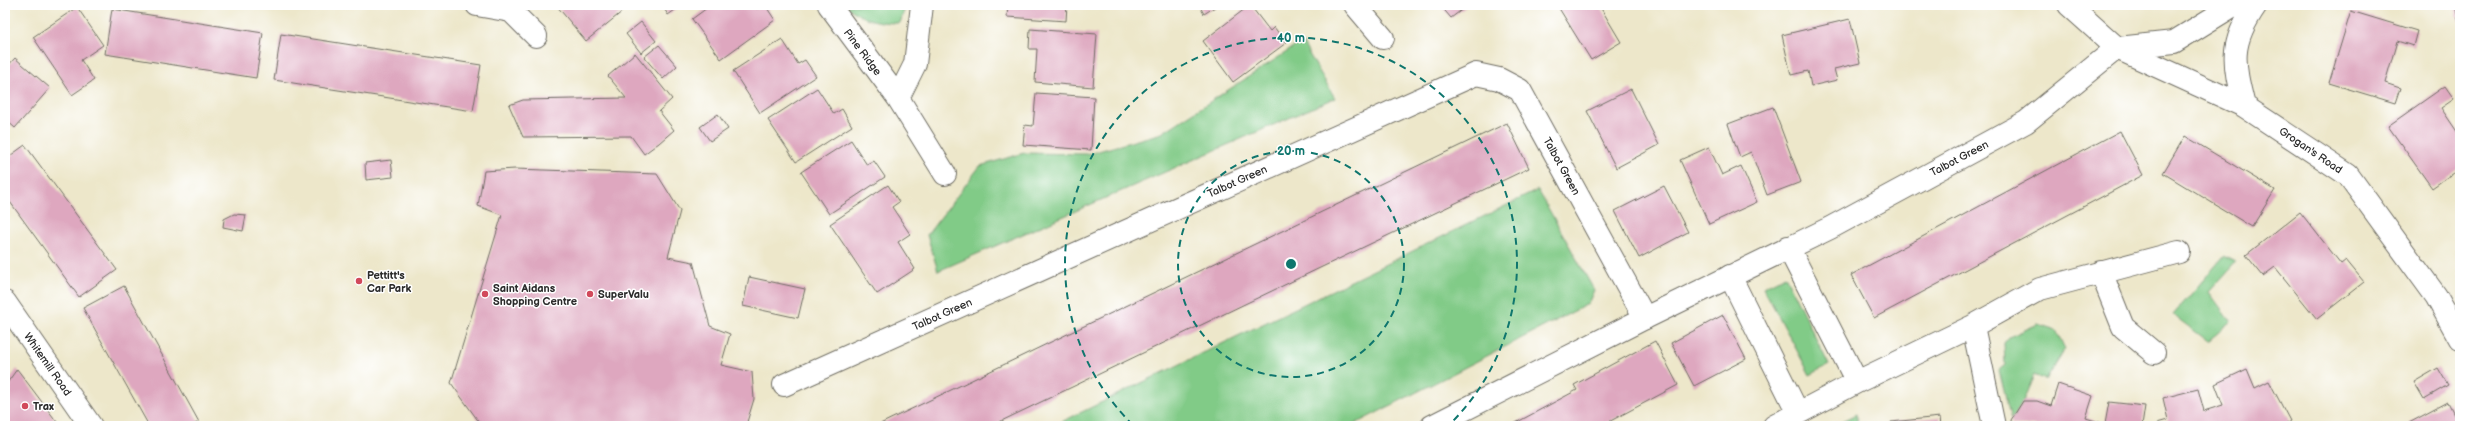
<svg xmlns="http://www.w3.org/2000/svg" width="2465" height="431" viewBox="0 0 2465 431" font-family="'Balsamiq Sans',sans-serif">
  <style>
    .green { fill: #81cb87; stroke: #567b59 }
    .building { fill: #dea7bf }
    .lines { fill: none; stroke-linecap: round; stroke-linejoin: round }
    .street-casing { stroke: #6f6d63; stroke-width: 24 }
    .secondary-casing { stroke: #6f6d63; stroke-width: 24 }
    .street { stroke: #fff; stroke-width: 22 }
    .secondary { stroke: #fff; stroke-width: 22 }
    .ring { fill: none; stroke: #0f766e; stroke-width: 2; stroke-dasharray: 7 5 }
    .poi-dot { fill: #d1495b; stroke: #fff; stroke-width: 1.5 }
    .labels { text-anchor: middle; stroke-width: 3; stroke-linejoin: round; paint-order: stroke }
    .street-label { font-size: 11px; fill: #2b2b2b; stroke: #fff }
    .poi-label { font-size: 11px; font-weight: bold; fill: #2b2b2b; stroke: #fff; text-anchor: start }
    .centre { fill: #0f766e; stroke: #fff; stroke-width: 2 }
    .ring-label { font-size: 12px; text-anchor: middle; font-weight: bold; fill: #0f766e; stroke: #fff; stroke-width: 3; stroke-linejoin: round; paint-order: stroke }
  </style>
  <rect width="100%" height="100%" fill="#fff"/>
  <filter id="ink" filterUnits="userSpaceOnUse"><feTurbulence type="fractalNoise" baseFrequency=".025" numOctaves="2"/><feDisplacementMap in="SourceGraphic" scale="8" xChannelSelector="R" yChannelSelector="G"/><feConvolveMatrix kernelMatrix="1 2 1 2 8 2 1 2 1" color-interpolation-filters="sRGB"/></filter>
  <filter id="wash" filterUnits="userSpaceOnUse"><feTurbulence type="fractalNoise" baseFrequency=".012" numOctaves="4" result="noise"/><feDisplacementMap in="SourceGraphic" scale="16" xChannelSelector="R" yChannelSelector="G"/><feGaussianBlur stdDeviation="0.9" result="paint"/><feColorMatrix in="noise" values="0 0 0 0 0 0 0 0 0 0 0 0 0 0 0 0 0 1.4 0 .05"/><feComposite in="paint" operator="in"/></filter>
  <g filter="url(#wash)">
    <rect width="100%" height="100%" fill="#ede7ca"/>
    <path class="green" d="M 846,5 L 906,5 L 900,23 C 879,23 861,20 846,5 Z
      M 1302,42 L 1335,98 L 938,271 L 927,235 L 980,166 L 1024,153 L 1088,154 L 1162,133 Z
      M 1538,190 L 1594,290 L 1588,304 L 1351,426 L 1053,426 Z
      M 2224,256 L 2236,262 L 2209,292 L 2231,322 L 2208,341 L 2173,315 Z
      M 1785,276 L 1829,365 L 1810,375 L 1763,287 Z
      M 2038,324 L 2056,330 L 2065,349 L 2045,380 L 2034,375 L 2023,401 L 2011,420 L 1999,370 L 2005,365 L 2004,343 L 2009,337 Z
      M 1856,414 L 1858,426 L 1832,426 Z"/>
    <g id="blocks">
      <path class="building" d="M 556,5 L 618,5 L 623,11 L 586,41 Z
        M 662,5 L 682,5 L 668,15 Z
        M 711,5 L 754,5 L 757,9 L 765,5 L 775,20 L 721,59 L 692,19 Z
        M 1008,5 L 1067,5 L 1066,21 L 1007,17 Z
        M 1199,5 L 1218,5 L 1204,14 Z
        M 1250,5 L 1270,31 L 1274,27 L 1286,43 L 1233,82 L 1203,41 Z
        M 1440,5 L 1468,5 L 1451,18 Z
        M 1557,5 L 1599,5 L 1621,42 L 1591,60 Z
        M 2455,5 L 2460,5 L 2460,22 L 2459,22 Z
        M 77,7 L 103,45 L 81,60 L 94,80 L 72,95 L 33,37 Z
        M 112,9 L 263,33 L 256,78 L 105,54 Z
        M 2351,11 L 2417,31 L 2413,46 L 2397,41 L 2385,83 L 2400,88 L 2395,103 L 2329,83 Z
        M 1850,19 L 1860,63 L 1834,69 L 1837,80 L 1811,86 L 1808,71 L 1791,75 L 1782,35 Z
        M 641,22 L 656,41 L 641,53 L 626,34 Z
        M 1030,29 L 1097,34 L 1093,87 L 1035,82 L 1037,49 L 1029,49 Z
        M 281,34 L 481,65 L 473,111 L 274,80 Z
        M 782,39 L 798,64 L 805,60 L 816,76 L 760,113 L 733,71 Z
        M 659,45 L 677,66 L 663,79 L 644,57 Z
        M 635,53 L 672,99 L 659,111 L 674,130 L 659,143 L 644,154 L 631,136 L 523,137 L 509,105 L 523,100 L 626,98 L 608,76 Z
        M 15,58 L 50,88 L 15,128 L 5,119 L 5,69 Z
        M 2445,86 L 2454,99 L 2441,108 L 2460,136 L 2460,168 L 2432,188 L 2388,126 Z
        M 817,88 L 834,114 L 842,109 L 852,126 L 796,162 L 768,120 Z
        M 1631,89 L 1659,145 L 1616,168 L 1587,111 Z
        M 1036,93 L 1094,97 L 1091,150 L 1023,145 L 1025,125 L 1033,126 Z
        M 1773,107 L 1801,182 L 1767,195 L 1751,152 L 1740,157 L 1728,124 Z
        M 718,114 L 728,129 L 710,141 L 700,127 Z
        M 1507,123 L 1529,168 L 1276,289 L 991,426 L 876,426 Z
        M 2120,131 L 2143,175 L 1874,318 L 1851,275 Z
        M 2185,136 L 2275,190 L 2252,227 L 2163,173 Z
        M 851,140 L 867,165 L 874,161 L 885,177 L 829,214 L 801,172 Z
        M 25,145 L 117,270 L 79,297 L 5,195 L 5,155 L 7,158 Z
        M 1709,147 L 1722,175 L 1741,166 L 1757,202 L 1709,224 L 1680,160 Z
        M 391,160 L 393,177 L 366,180 L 365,163 Z
        M 515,169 L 657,174 L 680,211 L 668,257 L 693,262 L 710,326 L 730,334 L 721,365 L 752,372 L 754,399 L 747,422 L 760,426 L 482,426 L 451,383 L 502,215 L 478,206 L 484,171 Z
        M 888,185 L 899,202 L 892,207 L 910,234 L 898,242 L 915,269 L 877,294 L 830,224 Z
        M 1664,186 L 1688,232 L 1639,258 L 1615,211 Z
        M 2300,212 L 2341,264 L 2346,260 L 2364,282 L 2317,319 L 2275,267 L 2263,276 L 2246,255 Z
        M 234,214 L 246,215 L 243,231 L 223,227 L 224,219 Z
        M 749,277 L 805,289 L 798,318 L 743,306 Z
        M 124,286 L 199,422 L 191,426 L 149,426 L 83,308 Z
        M 1723,315 L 1746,359 L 1694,386 L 1671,343 Z
        M 1655,341 L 1678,385 L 1601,426 L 1510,426 L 1577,390 L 1574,385 Z
        M 2438,368 L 2448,385 L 2424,399 L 2414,382 Z
        M 17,369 L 60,426 L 5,426 L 5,386 Z
        M 2247,369 L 2255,388 L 2269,381 L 2290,421 L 2282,426 L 2158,426 L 2157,423 L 2168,420 L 2163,398 L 2198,389 L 2204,411 L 2223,405 L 2215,384 Z
        M 2058,384 L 2093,396 L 2086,418 L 2105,424 L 2109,402 L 2145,406 L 2142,426 L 2012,426 L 2011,420 L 2023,401 L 2037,401 L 2051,406 Z
        M 2448,402 L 2460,426 L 2411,426 L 2409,423 Z
        M 1940,417 L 1941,426 L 1892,426 L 1891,422 Z"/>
    </g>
  </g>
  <g filter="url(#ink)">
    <use href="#blocks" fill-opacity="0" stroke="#6f6d63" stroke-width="1"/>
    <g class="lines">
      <defs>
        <path id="street" d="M 477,5 L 511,11 L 536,36
          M 829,5 L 898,98 L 945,174
          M 1355,5 L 1383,38
          M 898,98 L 915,64 L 922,5
          M 1788,247 L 1857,382
          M 2101,272 L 2123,327 L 2154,353
          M 1730,276 L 1798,413
          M 1973,326 L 1994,426
          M 784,385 L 1476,74 L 1499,79 L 1520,90 L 1645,318
          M 1774,426 L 1857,382 L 1973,326 L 2040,289 L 2179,252"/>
        <path id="secondary" d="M 2069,5 L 2117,48 L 2244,106 L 2348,175 L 2436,296 L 2460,339
          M 2118,48 L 2174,42 L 2234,5
          M 2244,106 C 2233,62 2229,44 2256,5
          M 5,302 L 91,426
          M 1432,426 L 1645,318 L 1830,228 L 2026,122 L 2117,48"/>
      </defs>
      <use href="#street" class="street-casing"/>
      <use href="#secondary" class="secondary-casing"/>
      <use href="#street" class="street"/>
      <use href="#secondary" class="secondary"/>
    </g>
  </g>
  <g class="ring">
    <circle cx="1291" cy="264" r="113"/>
    <path d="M1133 425A226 226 0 1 1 1449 425"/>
  </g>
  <g class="poi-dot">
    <circle cx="359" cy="281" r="4"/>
    <circle cx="485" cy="294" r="4"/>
    <circle cx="590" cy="294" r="4"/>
    <circle cx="25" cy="406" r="4"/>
  </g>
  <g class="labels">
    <g class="street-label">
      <text transform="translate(863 52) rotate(53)" y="4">Pine Ridge</text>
      <text transform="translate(2311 150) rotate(34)" y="4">Grogan's Road</text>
      <text transform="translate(1959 158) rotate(-28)" y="4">Talbot Green</text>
      <text transform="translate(1562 166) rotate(61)" y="4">Talbot Green</text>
      <text transform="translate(1237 181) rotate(-24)" y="4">Talbot Green</text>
      <text transform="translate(942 314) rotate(-24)" y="4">Talbot Green</text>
      <text transform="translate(48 364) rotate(55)" y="4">Whitemill Road</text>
    </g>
    <g class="poi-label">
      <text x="367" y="279">Pettitt's<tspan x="367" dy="13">Car Park</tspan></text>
      <text x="493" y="292">Saint Aidans<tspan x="493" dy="13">Shopping Centre</tspan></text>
      <text x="598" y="298">SuperValu</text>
      <text x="33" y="410">Trax</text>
    </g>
  </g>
  <circle cx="1291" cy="264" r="6" class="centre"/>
  <g class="ring-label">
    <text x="1291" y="42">40 m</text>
    <text x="1291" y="155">20 m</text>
  </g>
  <rect width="2465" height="431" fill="none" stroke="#fff" stroke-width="20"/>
</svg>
